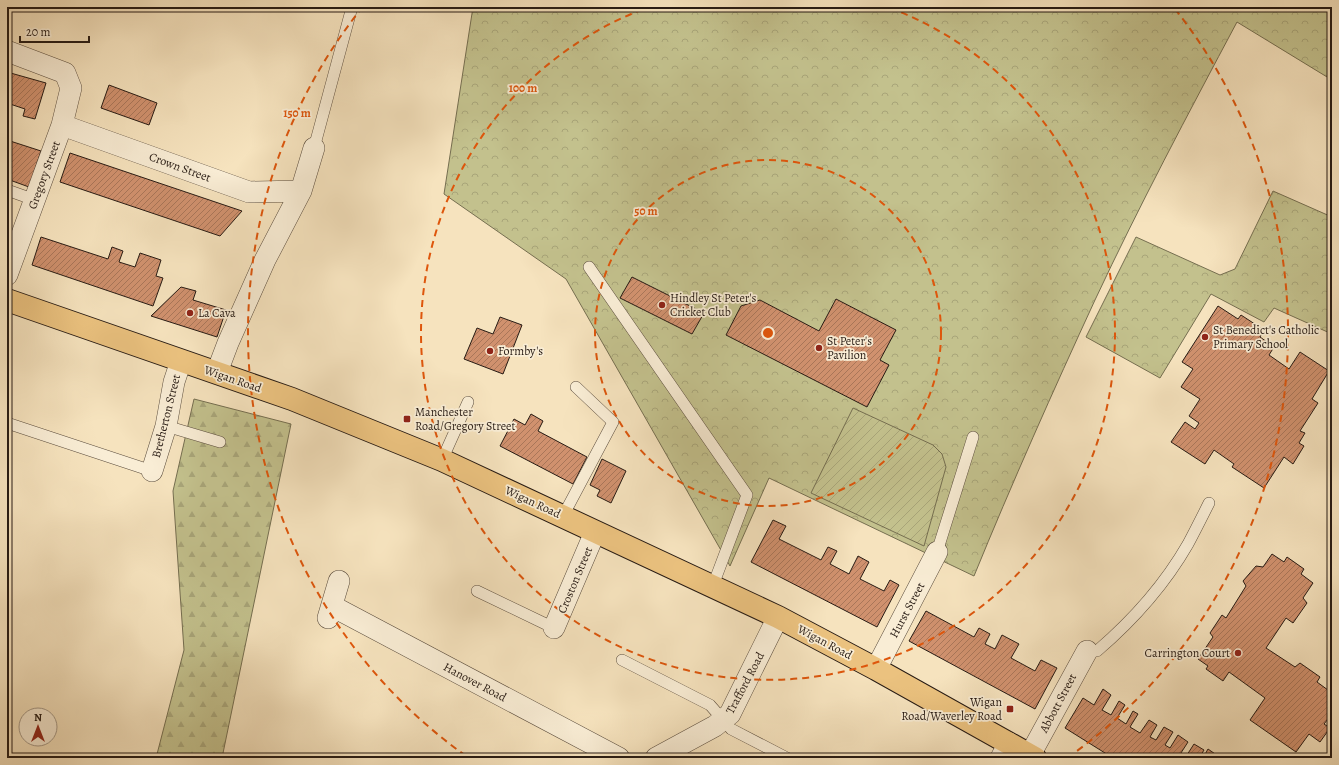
<svg xmlns="http://www.w3.org/2000/svg" width="1339" height="765" viewBox="0 0 1339 765" font-family="Alegreya,serif">
  <style>
    .forest { fill: url(#forest-firs); stroke: #756e50 }
    .park { fill: url(#park-crowns); stroke: #756e50 }
    .garden { fill: url(#garden-furrows); stroke: #756e50 }
    .building { fill: url(#building-hatch); stroke: #271b14 }
    .lines { fill: none; stroke-linecap: round; stroke-linejoin: round }
    .service-casing { stroke: #5b4d3e; stroke-width: 12 }
    .minor-casing { stroke: #5b4d3e; stroke-width: 22 }
    .trunk-casing { stroke: #271b14; stroke-width: 24 }
    .service { stroke: #f9edd5; stroke-width: 11 }
    .minor { stroke: #f9edd5; stroke-width: 21 }
    .trunk { stroke: #ebc27f; stroke-width: 22 }
    .ring { fill: none; stroke: #de560c; stroke-width: 2; stroke-dasharray: 7 5 }
    .poi-dot { fill: #8f2418; stroke: #f9edd5; stroke-width: 1.5 }
    .labels { text-anchor: middle; stroke-width: 3.5; stroke-linejoin: round; paint-order: stroke }
    .street-label { font-size: 12px; fill: #271b14; stroke: #f9edd5 }
    .poi-label { font-size: 12px; fill: #271b14; stroke: #f9edd5; text-anchor: start }
    .centre { fill: #de560c; stroke: #f9edd5; stroke-width: 2 }
    .ring-label { font-size: 12px; text-anchor: middle; font-weight: bold; fill: #de560c; stroke: #f9edd5; stroke-width: 3.5; stroke-linejoin: round; paint-order: stroke }
  </style>
  <defs>
    <pattern id="forest-firs" width="22" height="20" patternUnits="userSpaceOnUse"><rect width="22" height="20" fill="#c3c18d"/><path d="M5 1l3.5 6h-7zM16 11l3.5 6h-7z" fill="#a8a579"/></pattern>
    <pattern id="park-crowns" width="20" height="18" patternUnits="userSpaceOnUse"><rect width="20" height="18" fill="#c3c18d"/><path d="M2 6a3 3 0 1 1 6 0M12 15a3 3 0 1 1 6 0" fill="none" stroke="#a8a579"/></pattern>
    <pattern id="garden-furrows" width="10" height="10" patternUnits="userSpaceOnUse"><rect width="10" height="10" fill="#c3c18d"/><path d="M-1 1l2-2M0 10L10 0M9 11l2-2" fill="none" stroke="#a8a579"/></pattern>
    <pattern id="building-hatch" width="6" height="6" patternUnits="userSpaceOnUse"><rect width="6" height="6" fill="#d0916e"/><path d="M-1 1l2-2M0 6l6-6M5 7l2-2" fill="none" stroke="#a97659"/></pattern>
  </defs>
  <rect width="100%" height="100%" fill="#f6e3be"/>
  <filter id="stains"><feTurbulence type="fractalNoise" baseFrequency=".005" numOctaves="4"/><feColorMatrix values="0 0 0 0 .2 0 0 0 0 .09 0 0 0 0 .02 0 0 0 .5 -.17"/></filter>
  <radialGradient id="worn" r=".72"><stop offset=".6" stop-color="#630" stop-opacity="0"/><stop offset="1" stop-color="#630" stop-opacity=".3"/></radialGradient>
  <path class="forest" d="M 194,399 L 291,424 L 222,758 L 156,758 L 184,650 L 173,491 Z"/>
  <path class="park" d="M 473,7 L 1332,7 L 1332,80 L 1237,22 C 1188,114 1139,206 1095,300 C 1053,391 1012,483 974,576 L 769,478 L 730,566 L 566,279 L 444,194 Z
    M 1273,191 L 1332,217 L 1332,334 L 1274,308 L 1264,322 L 1211,294 L 1160,378 L 1086,337 L 1136,237 L 1220,275 L 1235,269 Z"/>
  <path class="garden" d="M 853,408 L 933,445 L 942,454 L 946,467 L 924,546 L 811,493 Z"/>
  <path class="building" d="M 7,72 L 46,83 L 35,119 L 23,116 L 25,109 L 7,103 Z
    M 109,85 L 157,103 L 149,125 L 101,108 Z
    M 7,140 L 41,151 L 29,187 L 7,179 Z
    M 70,153 L 242,211 L 220,236 L 60,182 Z
    M 41,237 L 108,259 L 112,247 L 123,251 L 119,262 L 135,267 L 140,253 L 161,260 L 156,276 L 163,278 L 153,306 L 32,265 Z
    M 632,277 L 704,313 L 692,334 L 620,298 Z
    M 181,287 L 196,291 L 193,300 L 226,310 L 217,337 L 151,316 Z
    M 836,299 L 896,330 L 880,360 L 889,365 L 867,407 L 726,335 L 741,306 L 760,300 L 819,331 Z
    M 1218,306 L 1238,319 L 1241,315 L 1264,330 L 1260,337 L 1274,347 L 1269,355 L 1289,369 L 1300,352 L 1329,371 L 1312,399 L 1318,403 L 1300,431 L 1305,433 L 1299,443 L 1304,446 L 1293,464 L 1284,457 L 1264,488 L 1232,467 L 1234,464 L 1214,450 L 1205,464 L 1171,442 L 1185,422 L 1195,429 L 1199,423 L 1189,416 L 1200,399 L 1181,387 L 1193,369 L 1182,362 Z
    M 500,317 L 522,325 L 503,374 L 464,359 L 477,328 L 493,334 Z
    M 531,414 L 543,421 L 538,431 L 587,457 L 573,484 L 500,446 L 514,419 L 525,425 Z
    M 602,459 L 626,471 L 611,503 L 597,496 L 600,490 L 590,485 Z
    M 773,520 L 786,526 L 779,539 L 821,560 L 828,547 L 837,551 L 830,564 L 849,574 L 858,556 L 869,562 L 860,579 L 884,591 L 890,580 L 899,585 L 877,627 L 751,562 Z
    M 1272,554 L 1284,562 L 1287,557 L 1304,569 L 1301,574 L 1313,583 L 1303,598 L 1307,603 L 1293,623 L 1286,618 L 1266,648 L 1295,667 L 1300,663 L 1320,677 L 1317,682 L 1332,693 L 1332,714 L 1324,724 L 1330,728 L 1320,742 L 1309,734 L 1296,752 L 1250,720 L 1265,698 L 1229,672 L 1223,681 L 1206,669 L 1208,666 L 1198,659 L 1213,637 L 1210,633 L 1222,615 L 1226,618 L 1246,586 L 1243,581 L 1256,566 L 1263,567 Z
    M 926,611 L 974,637 L 979,628 L 990,634 L 985,644 L 995,649 L 1002,635 L 1019,644 L 1011,658 L 1035,671 L 1041,660 L 1057,668 L 1035,709 L 909,641 Z
    M 1103,689 L 1111,695 L 1102,710 L 1111,715 L 1119,701 L 1125,705 L 1117,718 L 1126,724 L 1133,711 L 1138,714 L 1130,727 L 1140,733 L 1149,720 L 1157,725 L 1150,737 L 1156,740 L 1164,727 L 1173,732 L 1165,745 L 1170,748 L 1178,735 L 1188,742 L 1179,756 L 1183,758 L 1113,758 L 1065,728 L 1083,698 L 1094,705 Z
    M 1194,744 L 1204,750 L 1199,758 L 1185,758 Z
    M 1208,749 L 1221,758 L 1203,758 Z"/>
  <g class="lines">
    <defs>
      <path id="service" d="M 314,148 L 352,7
        M 7,190 L 35,200
        M 589,267 L 747,495 L 712,588
        M 7,423 L 152,471
        M 166,426 L 220,442
        M 442,460 L 468,402
        M 563,516 L 613,422 L 576,387
        M 937,552 L 973,437
        M 477,591 L 554,628
        M 1087,651 L 1097,651 C 1132,621 1165,584 1188,544 C 1195,531 1202,517 1209,503
        M 622,660 L 710,705 L 731,729 L 787,758"/>
      <path id="minor" d="M 7,51 L 65,73 L 71,88 L 62,125 L 7,275
        M 62,125 L 249,192 L 301,191
        M 217,372 L 228,343 L 265,260 L 301,191 L 314,148
        M 152,471 L 166,426 L 174,382 L 181,361
        M 332,606 L 619,758
        M 328,618 L 339,581
        M 554,628 L 595,532
        M 876,669 L 937,552
        M 1030,755 L 1087,651
        M 656,758 L 715,726 L 730,714 L 778,617
        M 1001,758 L 1009,743"/>
      <path id="trunk" d="M 7,300 L 292,399 L 442,460 L 778,617 L 876,669 L 1035,758"/>
    </defs>
    <use href="#service" class="service-casing"/>
    <use href="#minor" class="minor-casing"/>
    <use href="#trunk" class="trunk-casing"/>
    <use href="#service" class="service"/>
    <use href="#minor" class="minor"/>
    <use href="#trunk" class="trunk"/>
  </g>
  <g class="ring">
    <circle cx="768" cy="333" r="173"/>
    <path d="M890 8A347 347 0 1 1 646 8"/>
    <path d="M466 756A520 520 0 0 1 361 9M1175 9A520 520 0 0 1 1070 756"/>
  </g>
  <g class="poi-dot">
    <circle cx="662" cy="305" r="4"/>
    <circle cx="190" cy="313" r="4"/>
    <circle cx="1205" cy="337" r="4"/>
    <circle cx="819" cy="348" r="4"/>
    <circle cx="490" cy="351" r="4"/>
    <rect x="403" y="415" width="8" height="8" rx="2"/>
    <circle cx="1238" cy="653" r="4"/>
    <rect x="1006" y="705" width="8" height="8" rx="2"/>
  </g>
  <g class="labels">
    <g class="street-label">
      <text transform="translate(180 167) rotate(20)" y="4">Crown Street</text>
      <text transform="translate(44 175) rotate(-70)" y="4">Gregory Street</text>
      <text transform="translate(233 379) rotate(19)" y="4">Wigan Road</text>
      <text transform="translate(166 416) rotate(-76)" y="4">Bretherton Street</text>
      <text transform="translate(533 502) rotate(25)" y="4">Wigan Road</text>
      <text transform="translate(575 580) rotate(-67)" y="4">Croston Street</text>
      <text transform="translate(907 610) rotate(-62)" y="4">Hurst Street</text>
      <text transform="translate(825 642) rotate(28)" y="4">Wigan Road</text>
      <text transform="translate(475 682) rotate(28)" y="4">Hanover Road</text>
      <text transform="translate(745 683) rotate(-62)" y="4">Trafford Road</text>
      <text transform="translate(1058 703) rotate(-62)" y="4">Abbott Street</text>
    </g>
    <g class="poi-label">
      <text x="670" y="302">Hindley St Peter's<tspan x="670" dy="14">Cricket Club</tspan></text>
      <text x="198" y="317">La Cava</text>
      <text x="1213" y="334">St Benedict's Catholic<tspan x="1213" dy="14">Primary School</tspan></text>
      <text x="827" y="345">St Peter's<tspan x="827" dy="14">Pavilion</tspan></text>
      <text x="498" y="355">Formby's</text>
      <text x="415" y="416">Manchester<tspan x="415" dy="14">Road/Gregory Street</tspan></text>
      <text x="1230" y="657" text-anchor="end">Carrington Court</text>
      <text x="1002" y="706" text-anchor="end">Wigan<tspan x="1002" dy="14">Road/Waverley Road</tspan></text>
    </g>
  </g>
  <circle cx="768" cy="333" r="6" class="centre"/>
  <g class="ring-label">
    <text x="523" y="92">100 m</text>
    <text x="297" y="117">150 m</text>
    <text x="646" y="215">50 m</text>
  </g>
  <rect width="1339" height="765" fill="none" stroke="#f6e3be" stroke-width="24"/>
  <rect x="8" y="8" width="1323" height="749" fill="none" stroke="#271b14" stroke-width="2"/>
  <rect x="12" y="12" width="1315" height="741" fill="none" stroke="#271b14"/>
  <g transform="translate(38 727)"><circle r="19" fill="#f9edd5" stroke="#a59988"/>
  <path d="M0-3L7 15L0 10L-7 15Z" fill="#8f2418"/>
  <text y="-6" font-size="11" font-weight="bold" text-anchor="middle" fill="#271b14">N</text>
  </g>
  <path d="M20 36v6h69v-6" fill="none" stroke="#271b14" stroke-width="2"/>
  <text x="26" y="36" font-size="12" fill="#271b14" stroke="#f9edd5" stroke-width="3" paint-order="stroke">20 m</text>
  <rect width="100%" height="100%" filter="url(#stains)"/>
  <rect width="100%" height="100%" fill="url(#worn)"/>
</svg>
